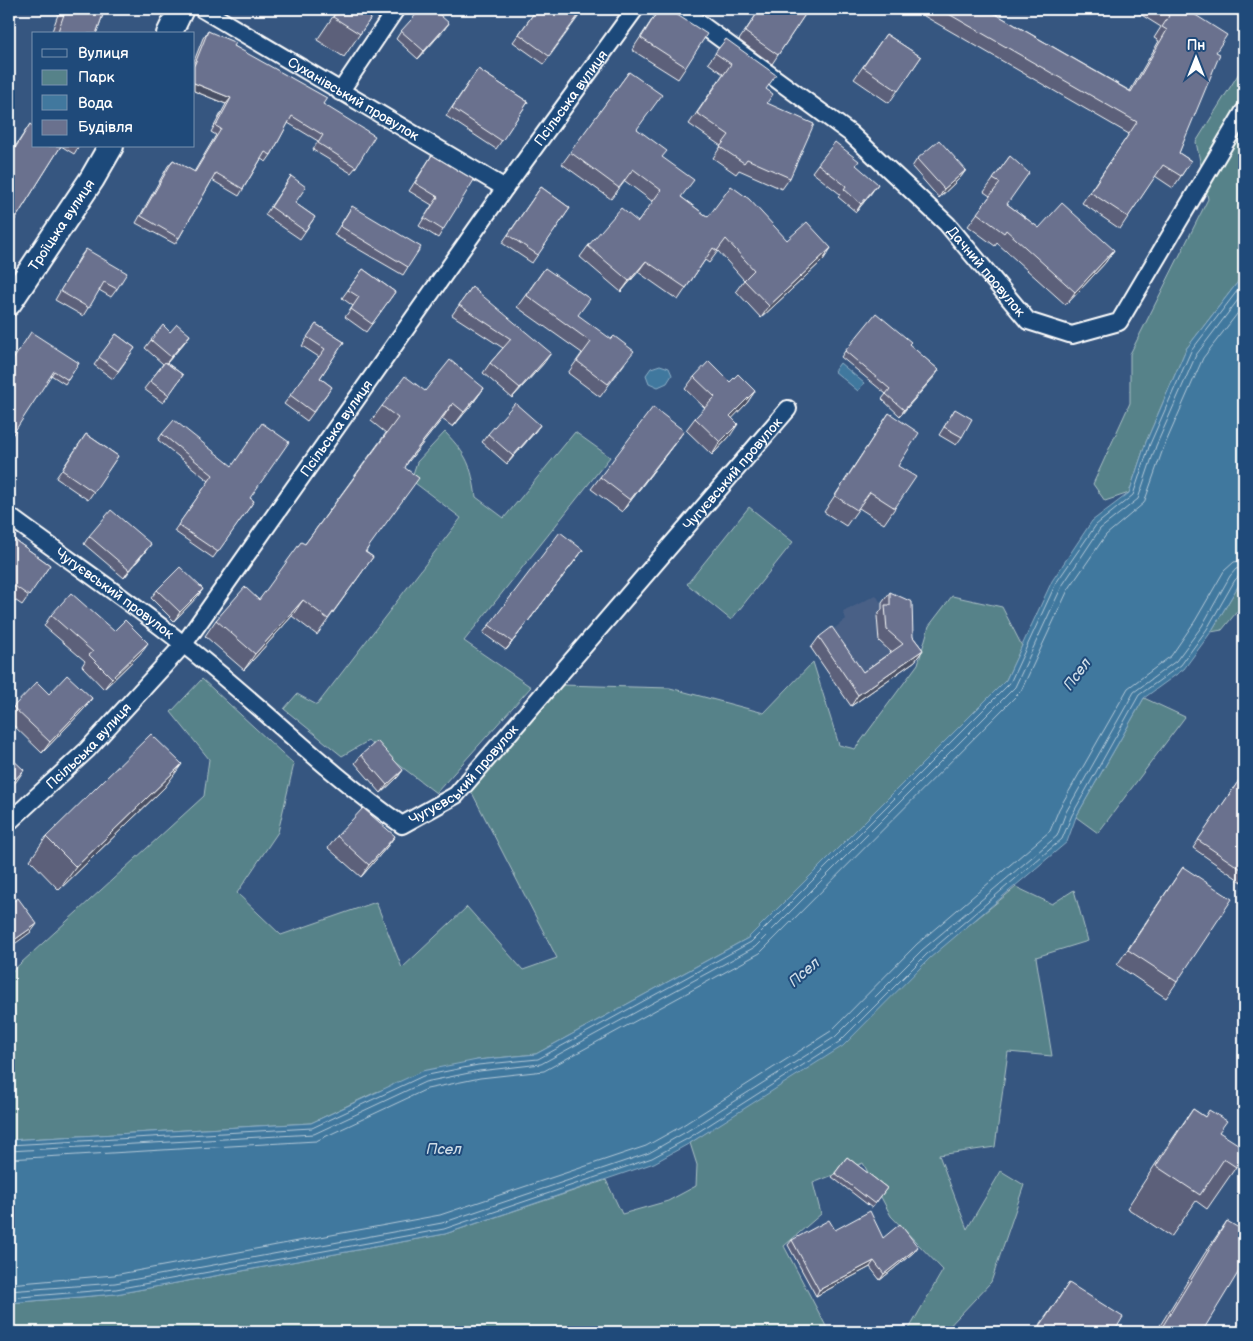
<svg xmlns="http://www.w3.org/2000/svg" width="1253" height="1341" viewBox="0 0 1253 1341" font-family="'Balsamiq Sans',sans-serif">
  <style>
    .built { fill: #4a6186 }
    .green { fill: #568289; stroke: #aac0c4 }
    .water { fill: #41789e; stroke: #8daec5 }
    .lines { fill: none; stroke-linecap: round; stroke-linejoin: round }
    .shore { stroke: #b3c9d8; stroke-width: 1 }
    .minor-casing { stroke: #fff; stroke-width: 20 }
    .secondary-casing { stroke: #fff; stroke-width: 28 }
    .minor { stroke: #1f4a7a; stroke-width: 16 }
    .secondary { stroke: #1f4a7a; stroke-width: 24 }
    .wall { fill: #5b617a; stroke: #fff }
    .shaded-wall { fill: #4a4f63; stroke: #fff }
    .building { fill: #6a718e; stroke: #fff }
    .labels { text-anchor: middle; stroke-width: 4; stroke-linejoin: round; paint-order: stroke }
    .street-label { font-size: 14px; fill: #fff; stroke: #1f4a7a }
    .water-label { font-size: 15px; font-style: italic; fill: #d0dde7; stroke: #1f4a7a }
  </style>
  <rect width="100%" height="100%" fill="#365680"/>
  <filter id="ink" filterUnits="userSpaceOnUse"><feTurbulence type="fractalNoise" baseFrequency=".02" numOctaves="2"/><feDisplacementMap in="SourceGraphic" scale="10" xChannelSelector="R" yChannelSelector="G"/><feConvolveMatrix kernelMatrix="1 2 1 2 8 2 1 2 1" color-interpolation-filters="sRGB"/></filter>
  <g filter="url(#ink)">
    <path class="built" d="M 876,595 L 915,661 L 851,706 L 811,648 L 846,619 L 843,612 Z"/>
    <path class="green" d="M 1244,65 L 1244,274 L 1186,349 L 1146,442 L 1129,493 L 1105,501 L 1093,484 L 1130,403 L 1130,354 L 1208,199 L 1196,142 Z
      M 445,432 C 468,456 471,465 476,497 L 504,518 L 575,432 L 610,457 L 464,641 L 531,687 L 436,793 L 368,741 L 342,756 L 284,709 L 297,694 L 317,705 L 461,518 L 411,480 L 417,462 Z
      M 749,507 L 793,542 L 731,620 L 687,584 Z
      M 1244,576 L 1244,603 L 1222,630 L 1211,632 Z
      M 952,596 L 1002,607 L 1022,646 L 1006,680 L 748,938 L 536,1054 L 477,1060 L 376,1092 L 311,1123 L 9,1140 L 9,974 L 204,796 L 209,759 L 171,712 L 202,679 L 294,764 L 278,832 L 237,893 L 281,935 L 376,902 L 402,968 L 467,907 L 523,970 L 557,958 L 468,785 L 561,685 L 670,688 L 764,713 L 813,662 L 839,745 L 855,749 L 918,664 L 929,626 Z
      M 1144,698 L 1185,717 L 1098,833 L 1076,817 Z
      M 1016,887 L 1052,904 L 1074,890 L 1088,941 L 1036,957 L 1052,1056 L 1008,1052 L 995,1147 L 939,1155 L 967,1229 L 1001,1171 L 1024,1185 L 991,1282 L 944,1332 L 914,1332 L 909,1329 L 943,1270 L 891,1216 L 863,1163 L 813,1183 L 821,1214 L 784,1246 L 829,1332 L 9,1332 L 9,1303 L 116,1294 L 445,1234 L 606,1180 L 622,1214 L 668,1201 L 696,1186 L 697,1165 L 690,1143 L 740,1110 Z"/>
    <path class="water" d="M 1244,274 L 1244,576 L 1211,632 L 1184,669 L 1144,698 L 1076,817 L 1067,842 L 930,958 L 843,1046 L 690,1143 L 654,1163 L 445,1234 L 116,1294 L 9,1303 L 9,1140 L 311,1123 L 422,1071 L 477,1060 L 536,1054 L 748,938 L 1006,680 L 1052,581 L 1092,521 L 1129,493 L 1146,442 L 1186,349 Z
      M 840,363 L 864,383 L 858,391 L 834,371 Z
      M 660,365 L 669,368 L 672,375 L 667,383 L 658,387 L 649,383 L 646,375 L 651,368 Z"/>
    <g class="lines">
      <path class="shore" d="M 9,1145 L 312,1128 L 423,1076 L 478,1065 L 538,1059 L 751,942 L 1010,683 L 1056,583 L 1096,525 L 1133,495 L 1150,444 L 1191,351 L 1244,282
        M 9,1151 L 314,1134 L 425,1082 L 479,1071 L 541,1064 L 755,947 L 1015,687 L 1062,586 L 1100,529 L 1138,499 L 1156,446 L 1196,355 L 1244,292
        M 9,1159 L 316,1141 L 427,1089 L 480,1078 L 544,1071 L 760,953 L 1021,691 L 1068,590 L 1106,535 L 1144,503 L 1163,449 L 1203,358 L 1244,305
        M 9,1284 L 114,1275 L 440,1215 L 646,1146 L 680,1127 L 831,1031 L 917,944 L 1050,831 L 1059,809 L 1128,688 L 1171,656 L 1195,621 L 1224,571 L 1234,562 L 1244,560
        M 9,1291 L 115,1283 L 442,1223 L 649,1153 L 684,1133 L 835,1037 L 922,950 L 1057,836 L 1066,812 L 1134,692 L 1176,661 L 1202,626 L 1230,576 L 1236,569 L 1244,567
        M 9,1298 L 116,1289 L 444,1229 L 652,1158 L 687,1139 L 839,1042 L 927,954 L 1062,839 L 1072,815 L 1139,695 L 1181,665 L 1207,629 L 1235,580 L 1240,575 L 1244,574"/>
      <defs>
        <g id="minor">
          <path id="s1" d="M 202,9 L 505,188"/>
          <path id="s2" d="M 680,9 L 850,133 L 947,224 L 1028,321 L 1072,335 L 1119,322 L 1244,111"/>
          <path d="M 340,92 L 396,9"/>
          <path id="s3" d="M 9,516 C 67,559 127,599 183,644 C 258,702 324,771 402,825 L 456,795 L 462,788 L 788,409"/>
          <path id="s4" d="M 9,822 L 87,750 L 184,644 L 505,188 L 635,9"/>
        </g>
        <g id="secondary">
          <path d="M 169,34 L 181,9"/>
          <path id="s5" d="M 9,303 L 92,179 L 111,146"/>
        </g>
      </defs>
      <use href="#minor" class="minor-casing"/>
      <use href="#secondary" class="secondary-casing"/>
      <use href="#minor" class="minor"/>
      <use href="#secondary" class="secondary"/>
    </g>
    <path class="wall" d="M 60,9 L 105,9 L 96,34 L 51,34 Z
      M 338,9 L 377,9 L 344,57 L 317,40 Z
      M 537,9 L 584,9 L 544,64 L 513,42 Z
      M 659,9 L 686,67 L 678,79 L 632,50 Z
      M 760,9 L 806,13 L 772,64 L 739,40 Z
      M 912,9 L 987,9 L 1130,91 L 1159,41 L 1154,38 L 1161,27 L 1132,9 L 1186,9 L 1216,52 L 1179,153 L 1191,161 L 1173,188 L 1155,176 L 1120,229 L 1082,203 L 1129,134 Z
      M 449,23 L 443,31 L 418,59 L 396,39 L 401,31 Z
      M 208,31 L 234,46 L 323,104 L 356,167 L 351,173 L 313,150 L 318,141 L 288,123 L 271,155 L 266,162 L 261,159 L 239,196 L 212,180 L 179,238 L 175,244 L 136,223 L 168,166 L 173,160 L 194,172 L 216,135 L 211,132 L 226,104 L 194,91 L 194,61 L 203,38 Z
      M 886,34 L 921,57 L 889,103 L 854,79 Z
      M 726,39 L 766,89 L 767,103 L 790,178 L 782,189 L 739,170 L 736,174 L 713,158 L 721,146 L 689,124 L 723,74 L 708,63 Z
      M 478,69 L 528,102 L 496,149 L 446,116 Z
      M 629,72 L 637,129 L 662,157 L 681,197 L 708,217 L 787,240 L 831,248 L 823,260 L 761,318 L 736,291 L 744,280 L 718,251 L 709,263 L 705,260 L 678,300 L 638,272 L 621,292 L 580,257 L 588,246 L 638,222 L 653,202 L 625,181 L 611,199 L 562,164 Z
      M 30,124 L 34,146 L 79,146 L 74,154 L 61,146 L 9,229 L 9,156 Z
      M 432,155 L 443,230 L 438,238 L 419,226 L 432,205 L 409,191 Z
      M 1010,156 L 1007,204 L 1039,228 L 1114,250 L 1105,263 L 1066,305 L 997,243 L 995,246 L 968,226 L 990,196 L 984,192 Z
      M 917,159 L 966,170 L 960,178 L 939,198 L 912,167 Z
      M 818,164 L 856,166 L 872,192 L 856,212 L 838,197 L 840,194 L 812,172 Z
      M 291,176 L 295,203 L 315,217 L 300,239 L 265,215 Z
      M 541,187 L 570,208 L 532,263 L 502,243 Z
      M 352,206 L 408,267 L 403,275 L 334,235 Z
      M 86,249 L 117,289 L 111,297 L 99,290 L 83,316 L 55,300 L 80,257 Z
      M 545,268 L 578,315 L 625,363 L 600,397 L 568,373 L 582,353 L 517,307 Z
      M 363,269 L 395,292 L 366,332 L 345,317 L 353,306 L 342,298 Z
      M 472,287 L 544,363 L 512,398 L 483,373 L 490,363 L 503,348 L 452,315 Z
      M 316,324 L 344,342 L 320,378 L 332,387 L 307,421 L 284,404 L 319,357 L 302,346 Z
      M 170,332 L 190,335 L 184,343 L 167,363 L 183,375 L 163,403 L 144,389 L 163,364 L 145,348 L 151,340 Z
      M 116,334 L 135,348 L 113,379 L 94,365 Z
      M 909,345 L 939,370 L 900,416 L 882,399 L 886,394 L 841,357 L 845,351 Z
      M 79,363 L 65,384 L 51,375 L 9,366 Z
      M 694,377 L 730,382 L 755,391 L 747,403 L 732,418 L 730,436 L 712,455 L 686,430 L 695,418 L 705,408 L 685,389 Z
      M 484,388 L 473,403 L 453,427 L 442,419 L 406,464 L 366,552 L 373,557 L 317,635 L 292,616 L 244,670 L 205,636 L 216,620 L 259,600 L 305,544 L 386,433 L 371,421 L 382,406 L 425,391 Z
      M 955,409 L 962,437 L 956,445 L 939,435 Z
      M 889,413 L 898,466 L 895,508 L 884,524 L 859,508 L 846,526 L 824,512 Z
      M 540,425 L 534,433 L 507,464 L 482,442 L 488,434 Z
      M 86,434 L 118,456 L 88,500 L 56,478 Z
      M 162,434 L 254,501 L 213,558 L 174,531 L 209,481 L 158,440 Z
      M 675,443 L 622,512 L 591,489 L 600,477 Z
      M 9,536 L 50,565 L 22,605 L 9,596 Z
      M 89,536 L 145,552 L 124,578 L 84,544 Z
      M 583,550 L 506,650 L 483,633 L 489,625 Z
      M 203,589 L 197,597 L 174,621 L 151,598 L 157,590 Z
      M 890,592 L 913,637 L 923,650 L 915,661 L 851,706 L 811,648 L 819,637 L 863,672 L 891,652 L 879,641 L 877,616 L 882,609 L 882,603 Z
      M 51,615 L 140,654 L 104,689 L 82,666 L 85,661 L 44,626 Z
      M 49,694 L 92,698 L 84,709 L 42,753 L 9,721 L 9,713 L 13,707 Z
      M 361,755 L 403,770 L 397,778 L 381,793 L 355,763 Z
      M 1244,773 L 1244,879 L 1242,882 L 1193,848 Z
      M 165,787 L 59,890 L 30,860 L 46,837 Z
      M 337,836 L 395,836 L 386,848 L 361,877 L 328,848 Z
      M 1183,867 L 1177,982 L 1166,998 L 1117,965 Z
      M 1244,1103 L 1244,1113 L 1240,1110 Z
      M 1193,1109 L 1205,1117 L 1219,1132 L 1236,1167 L 1207,1209 L 1196,1201 L 1171,1237 L 1127,1208 L 1164,1151 Z
      M 847,1157 L 887,1188 L 872,1208 L 832,1177 Z
      M 1227,1221 L 1202,1332 L 1156,1332 L 1205,1253 Z
      M 883,1238 L 914,1252 L 880,1280 L 870,1267 L 816,1296 L 788,1245 L 792,1240 Z
      M 1069,1283 L 1114,1332 L 1035,1332 Z"/>
    <path class="shaded-wall" d="M 449,23 L 443,31 L 418,59 L 424,51 Z
      M 58,31 L 65,34 L 56,34 Z
      M 194,83 L 231,98 L 226,104 L 194,91 Z
      M 966,170 L 960,178 L 939,198 L 944,189 Z
      M 878,184 L 872,192 L 856,212 L 861,204 Z
      M 831,248 L 823,260 L 761,318 L 769,306 Z
      M 1114,250 L 1105,263 L 1066,305 L 1075,292 Z
      M 646,261 L 638,272 L 621,292 L 629,281 Z
      M 190,335 L 184,343 L 165,365 L 171,357 Z
      M 551,353 L 544,363 L 512,398 L 520,388 Z
      M 939,370 L 935,376 L 900,416 L 904,410 Z
      M 484,388 L 473,403 L 453,427 L 464,412 Z
      M 755,391 L 747,403 L 722,429 L 730,416 Z
      M 453,403 L 442,419 L 398,475 L 409,459 Z
      M 738,424 L 730,436 L 712,455 L 720,442 Z
      M 540,425 L 534,433 L 507,464 L 513,456 Z
      M 684,431 L 675,443 L 622,512 L 630,500 Z
      M 151,544 L 145,552 L 124,578 L 129,570 Z
      M 583,550 L 577,558 L 506,650 L 512,642 Z
      M 203,589 L 197,597 L 174,621 L 180,612 Z
      M 303,600 L 292,616 L 244,670 L 255,654 Z
      M 148,643 L 140,654 L 104,689 L 112,678 Z
      M 923,650 L 915,661 L 851,706 L 858,695 Z
      M 92,698 L 84,709 L 42,753 L 50,742 Z
      M 182,764 L 165,787 L 59,890 L 76,867 Z
      M 24,770 L 16,782 L 9,789 L 9,786 Z
      M 403,770 L 397,778 L 381,793 L 387,785 Z
      M 395,836 L 386,848 L 361,877 L 369,865 Z
      M 37,924 L 31,932 L 9,948 L 9,945 L 10,943 Z
      M 918,1247 L 914,1252 L 880,1280 L 884,1274 Z
      M 874,1261 L 870,1267 L 816,1296 L 819,1290 Z"/>
    <path class="building" d="M 66,9 L 105,9 L 96,34 L 65,34 L 58,31 Z
      M 339,9 L 377,9 L 360,34 L 333,17 Z
      M 421,9 L 433,9 L 449,23 L 424,51 L 401,31 Z
      M 537,9 L 583,9 L 549,56 L 519,34 Z
      M 659,9 L 668,9 L 707,34 L 686,67 L 641,38 Z
      M 760,9 L 799,9 L 806,13 L 778,55 L 745,32 Z
      M 940,9 L 987,9 L 1131,92 L 1167,30 L 1162,27 L 1169,16 L 1158,9 L 1186,9 L 1227,35 L 1216,52 L 1220,54 L 1179,153 L 1191,161 L 1181,176 L 1163,165 L 1128,217 L 1090,192 L 1137,122 Z
      M 208,31 L 236,43 L 234,46 L 327,98 L 323,104 L 375,136 L 356,167 L 318,143 L 323,135 L 292,116 L 271,155 L 265,152 L 243,189 L 216,173 L 179,238 L 141,216 L 173,160 L 195,172 L 221,129 L 216,126 L 231,98 L 194,83 L 194,66 Z
      M 886,34 L 921,57 L 898,91 L 863,67 Z
      M 726,39 L 776,75 L 766,89 L 773,94 L 767,103 L 814,124 L 790,178 L 747,159 L 744,163 L 720,147 L 729,135 L 697,113 L 731,64 L 715,53 Z
      M 478,69 L 528,102 L 502,141 L 452,108 Z
      M 629,72 L 662,95 L 637,129 L 667,151 L 662,157 L 694,180 L 681,197 L 708,217 L 731,186 L 749,199 L 787,240 L 807,222 L 831,248 L 769,306 L 744,280 L 754,270 L 726,239 L 717,251 L 713,248 L 686,288 L 646,261 L 629,281 L 588,246 L 621,208 L 638,222 L 661,190 L 633,169 L 619,188 L 570,152 Z
      M 30,124 L 34,127 L 34,146 L 61,146 L 9,229 L 9,158 Z
      M 939,140 L 966,170 L 944,189 L 917,159 Z
      M 835,142 L 859,161 L 856,165 L 878,184 L 861,204 L 844,189 L 846,186 L 818,164 Z
      M 432,155 L 474,180 L 443,230 L 424,218 L 438,197 L 415,183 Z
      M 1010,156 L 1029,173 L 1007,204 L 1039,228 L 1062,203 L 1114,250 L 1075,292 L 1006,230 L 1004,233 L 977,213 L 1000,183 L 993,179 Z
      M 291,176 L 306,187 L 295,203 L 315,217 L 305,231 L 271,207 Z
      M 541,187 L 570,208 L 538,255 L 508,235 Z
      M 352,206 L 421,247 L 408,267 L 340,226 Z
      M 86,249 L 127,273 L 117,289 L 104,282 L 89,308 L 60,291 Z
      M 545,268 L 590,299 L 578,315 L 611,339 L 614,336 L 634,351 L 608,384 L 577,361 L 591,342 L 526,295 Z
      M 363,269 L 395,292 L 372,324 L 351,309 L 359,297 L 348,290 Z
      M 472,287 L 551,353 L 520,388 L 490,363 L 511,339 L 459,305 Z
      M 876,313 L 911,342 L 909,344 L 939,370 L 904,410 L 886,394 L 890,389 L 845,351 Z
      M 177,324 L 190,335 L 171,357 L 151,340 L 163,325 L 170,332 Z
      M 316,324 L 344,342 L 320,378 L 332,387 L 313,412 L 290,395 L 325,349 L 307,337 Z
      M 31,332 L 79,363 L 68,380 L 54,371 L 9,440 L 9,366 Z
      M 116,334 L 135,348 L 118,371 L 99,357 Z
      M 450,360 L 484,388 L 464,412 L 453,403 L 409,459 L 405,468 L 419,478 L 365,552 L 373,557 L 328,619 L 303,600 L 255,654 L 216,620 L 245,587 L 259,600 L 301,542 L 305,544 L 398,418 L 382,406 L 405,376 L 425,391 Z
      M 709,361 L 730,382 L 738,374 L 755,391 L 730,416 L 738,424 L 720,442 L 695,418 L 715,397 L 694,377 Z
      M 165,362 L 183,375 L 169,395 L 150,381 Z
      M 515,403 L 540,425 L 513,456 L 488,434 Z
      M 653,407 L 684,431 L 630,500 L 600,477 Z
      M 955,409 L 972,419 L 962,437 L 944,427 Z
      M 889,413 L 919,433 L 898,466 L 916,477 L 895,508 L 870,492 L 857,510 L 835,496 Z
      M 174,420 L 232,466 L 262,423 L 289,442 L 250,498 L 254,501 L 218,552 L 178,525 L 213,475 L 162,434 Z
      M 86,434 L 118,456 L 94,492 L 62,470 Z
      M 111,510 L 151,544 L 129,570 L 89,536 Z
      M 560,532 L 583,550 L 512,642 L 489,625 Z
      M 9,536 L 50,565 L 29,596 L 9,582 Z
      M 180,567 L 203,589 L 180,612 L 157,590 Z
      M 890,592 L 912,602 L 913,637 L 923,650 L 858,695 L 819,637 L 832,627 L 863,672 L 903,644 L 887,630 L 885,605 L 890,605 Z
      M 71,593 L 114,631 L 125,620 L 148,643 L 112,678 L 89,655 L 93,652 L 51,615 Z
      M 67,675 L 92,698 L 50,742 L 13,707 L 37,682 L 49,694 Z
      M 151,734 L 182,764 L 76,867 L 46,837 Z
      M 377,741 L 403,770 L 387,785 L 361,755 Z
      M 9,756 L 24,770 L 9,786 Z
      M 1244,773 L 1244,871 L 1198,840 Z
      M 363,808 L 395,836 L 369,865 L 337,836 Z
      M 1183,867 L 1232,899 L 1177,982 L 1128,950 Z
      M 18,898 L 37,924 L 10,943 L 9,941 L 9,904 Z
      M 1193,1109 L 1205,1117 L 1209,1110 L 1227,1121 L 1219,1132 L 1244,1148 L 1244,1155 L 1236,1167 L 1224,1159 L 1200,1195 L 1156,1166 Z
      M 847,1157 L 887,1188 L 875,1204 L 835,1173 Z
      M 870,1211 L 883,1238 L 900,1224 L 918,1247 L 884,1274 L 874,1261 L 819,1290 L 792,1240 L 829,1220 L 835,1230 Z
      M 1227,1221 L 1244,1231 L 1244,1263 L 1202,1332 L 1159,1332 Z
      M 1069,1283 L 1123,1317 L 1114,1332 L 1036,1332 Z"/>
  </g>
  <g class="labels">
    <g class="street-label">
      <text dy="5" stroke="none"><textPath href="#s4" startOffset="919">Псільська вулиця</textPath></text>
      <text dy="5" stroke="none"><textPath href="#s1" startOffset="176">Суханівський провулок</textPath></text>
      <text dy="5" stroke="none"><textPath href="#s5" startOffset="94">Троїцька вулиця</textPath></text>
      <text dy="5" stroke="none"><textPath href="#s2" startOffset="405">Дачний провулок</textPath></text>
      <text dy="5" stroke="none"><textPath href="#s4" startOffset="514">Псільська вулиця</textPath></text>
      <text dy="5" stroke="none"><textPath href="#s3" startOffset="986">Чугуєвський провулок</textPath></text>
      <text dy="5" stroke="none"><textPath href="#s3" startOffset="131">Чугуєвський провулок</textPath></text>
      <text dy="5" stroke="none"><textPath href="#s4" startOffset="110">Псільська вулиця</textPath></text>
      <text dy="5" stroke="none"><textPath href="#s3" startOffset="581">Чугуєвський провулок</textPath></text>
    </g>
    <g class="water-label">
      <text transform="translate(1077 674) rotate(-54)" y="5">Псел</text>
      <text transform="translate(804 972) rotate(-41)" y="5">Псел</text>
      <text x="444" y="1154">Псел</text>
    </g>
  </g>
  <rect width="1253" height="1341" fill="none" stroke="#1f4a7a" stroke-width="30"/>
  <rect x="15" y="15" width="1223" height="1311" fill="none" stroke="#fff" stroke-width="2" filter="url(#ink)"/>
  <rect x="32" y="32" width="162" height="115" fill="#1f4a7a" stroke="#7992af"/>
  <rect x="42" y="49" width="25" height="8" fill="#1f4a7a" stroke="#7992af"/>
  <text x="78" y="58" font-size="15" fill="#ffffff">Вулиця</text>
  <rect x="42" y="70" width="25" height="15" fill="#568289" stroke="#7992af"/>
  <text x="78" y="82" font-size="15" fill="#ffffff">Парк</text>
  <rect x="42" y="95" width="25" height="15" fill="#41789e" stroke="#7992af"/>
  <text x="78" y="108" font-size="15" fill="#ffffff">Вода</text>
  <rect x="42" y="120" width="25" height="15" fill="#6a718e" stroke="#7992af"/>
  <text x="78" y="132" font-size="15" fill="#ffffff">Будівля</text>
  <g transform="translate(1196 58)" stroke="#1f4a7a" stroke-width="4" paint-order="stroke">
  <path d="M0-4L9 19L0 12L-9 19Z" fill="#ffffff"/>
  <text y="-8" font-size="14" font-weight="bold" text-anchor="middle" fill="#ffffff">Пн</text>
  </g>
</svg>
